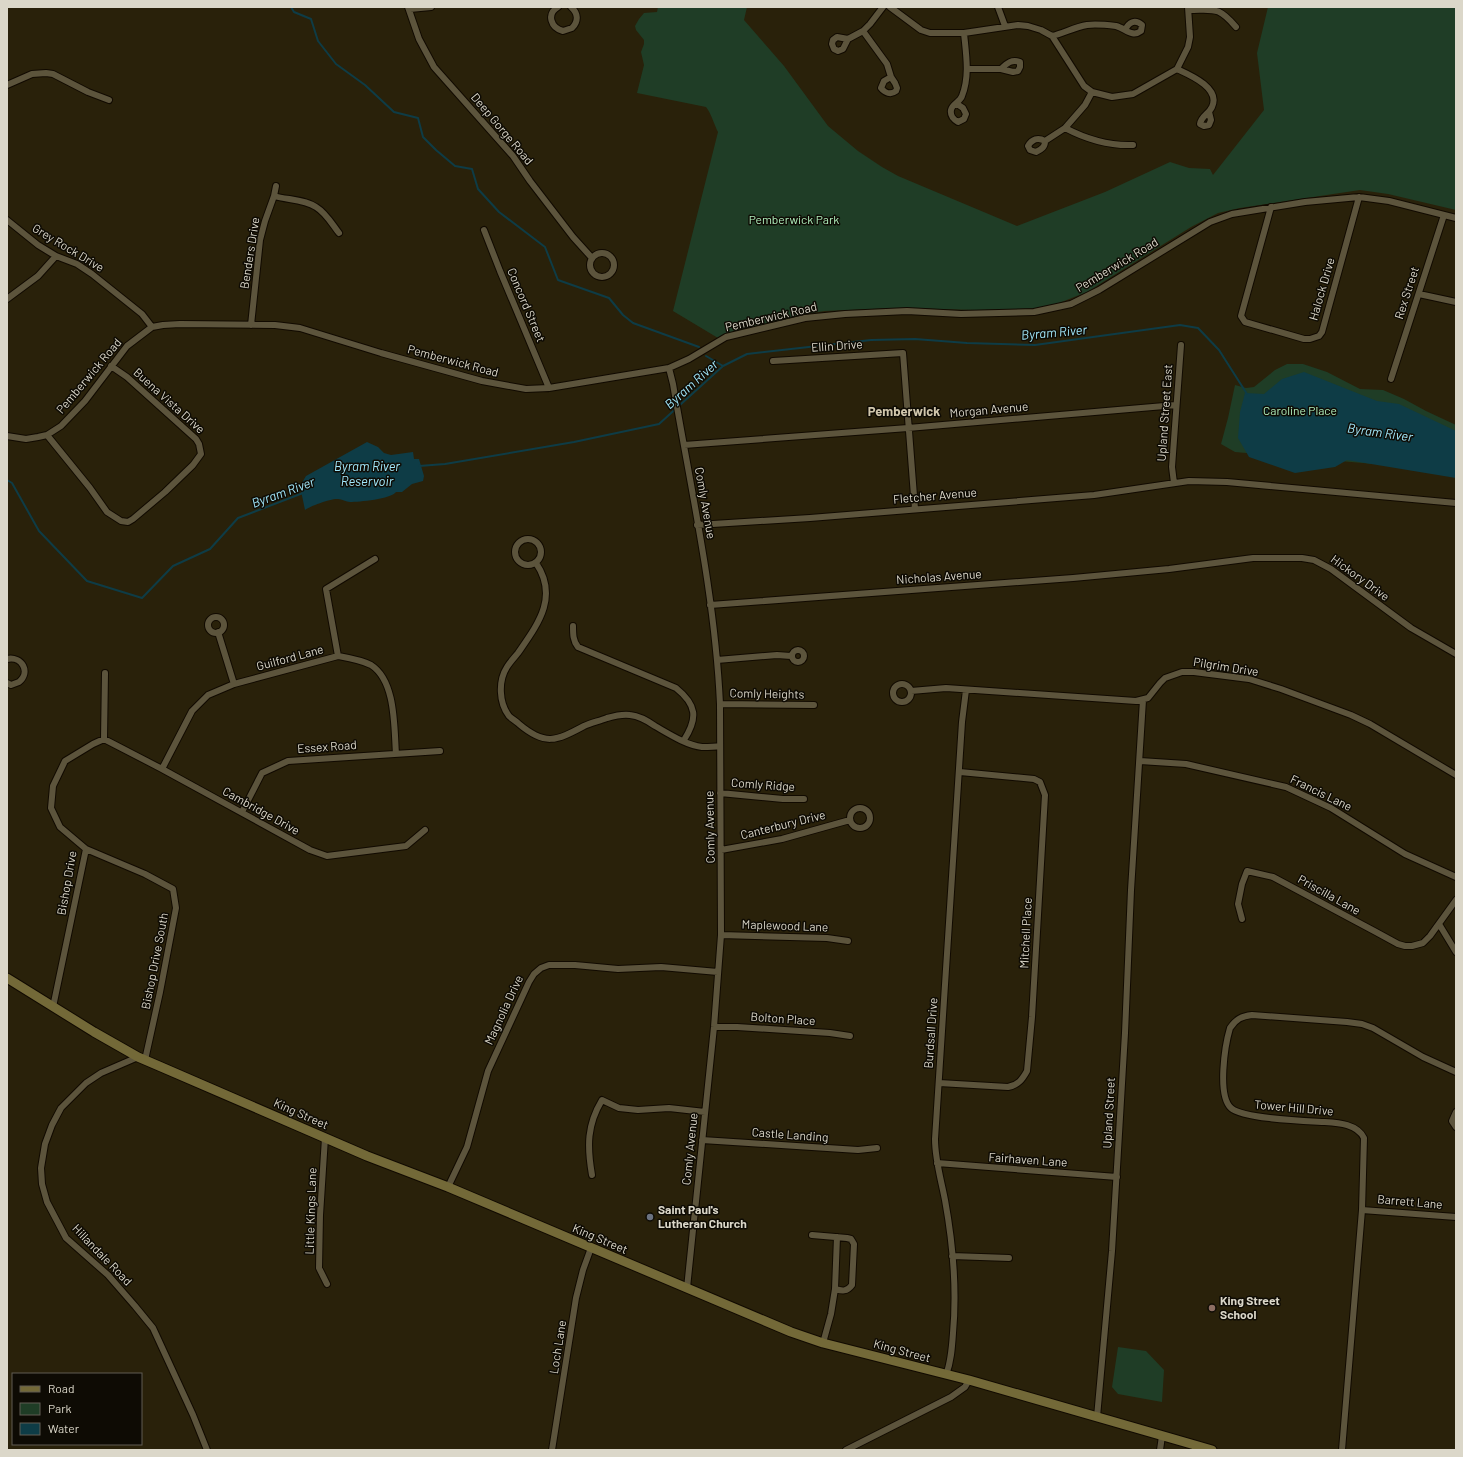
<svg xmlns="http://www.w3.org/2000/svg" width="1463" height="1457" viewBox="0 0 1463 1457" font-family="Barlow,sans-serif">
  <style>
    .green { fill: #1f3d26 }
    .water { fill: #0e3c46 }
    .lines { fill: none; stroke-linecap: round; stroke-linejoin: round }
    .stream { stroke: #0e3c46; stroke-width: 2 }
    .minor-casing { stroke: #110a00; stroke-width: 8 }
    .secondary-casing { stroke: #110a00; stroke-width: 11 }
    .minor { stroke: #5c543c; stroke-width: 6 }
    .secondary { stroke: #736938; stroke-width: 9 }
    .worship-dot { fill: #6b7280; stroke: #0e0b04; stroke-width: 1.5 }
    .education-dot { fill: #8d6e63; stroke: #0e0b04; stroke-width: 1.5 }
    .labels { text-anchor: middle; stroke-width: 3; stroke-linejoin: round; paint-order: stroke }
    .street-label { font-size: 12px; fill: #dbd7c9; stroke: #0e0b04 }
    .park-label { font-size: 12px; fill: #b0efbd; stroke: #0e0b04 }
    .poi-label { font-size: 12px; font-weight: bold; fill: #dbd7c9; stroke: #0e0b04; text-anchor: start }
    .water-label { font-size: 13px; font-style: italic; fill: #a1e7fa; stroke: #0e0b04 }
    .neighbourhood-label { font-size: 13px; font-weight: bold; fill: #d0c6ac; stroke: #0e0b04 }
  </style>
  <rect width="100%" height="100%" fill="#29210a"/>
  <path class="green" d="M 658,7 L 747,7 L 744,20 L 784,66 L 828,126 L 858,151 L 882,167 L 898,176 L 1017,226 L 1105,192 L 1170,162 L 1189,168 L 1210,169 L 1213,175 L 1264,110 L 1257,53 L 1268,7 L 1456,7 L 1456,210 L 1388,194 L 1360,190 L 1240,208 L 1218,213 L 1191,227 L 1087,292 L 1059,303 L 1039,308 L 1020,309 L 977,310 L 896,308 L 825,311 L 811,313 L 734,331 L 718,338 L 673,311 L 718,132 C 714,124 711,113 706,107 L 637,93 L 644,65 L 641,52 L 644,44 L 644,40 L 636,30 L 635,26 L 639,19 L 644,13 L 657,12 Z
    M 1287,364 L 1303,364 L 1327,372 L 1360,389 L 1383,390 L 1404,399 L 1426,411 L 1456,425 L 1456,471 L 1235,452 L 1221,444 L 1228,418 L 1235,385 L 1246,388 L 1254,387 L 1275,370 Z
    M 1118,1347 L 1146,1351 L 1164,1370 L 1162,1402 L 1118,1394 L 1112,1387 Z"/>
  <path class="water" d="M 1304,372 L 1377,401 L 1399,404 L 1456,431 L 1456,478 L 1347,460 L 1335,467 L 1295,473 L 1249,457 L 1238,438 L 1240,412 L 1245,393 L 1264,394 L 1282,379 Z
    M 367,442 L 378,447 L 384,453 L 391,455 L 413,452 L 414,459 L 419,459 L 424,476 L 423,481 L 412,484 L 402,492 L 396,492 C 391,499 359,502 350,502 C 346,502 342,499 338,499 C 332,498 310,506 305,510 L 300,486 L 306,476 Z"/>
  <g class="lines">
    <path class="stream" d="M 291,7 L 294,12 L 311,19 L 318,41 L 336,64 L 365,85 L 394,112 L 418,118 L 423,137 L 436,150 L 455,166 L 472,169 L 478,189 L 499,212 L 545,247 L 558,280 L 609,298 L 623,315 L 633,323 L 699,347
      M 706,356 L 723,366
      M 419,466 L 445,464 L 574,442 L 659,424 L 723,366 L 747,354 L 871,340 L 915,339 L 967,343 L 1035,345 L 1180,325 L 1198,328 L 1219,350 L 1247,394
      M 7,480 L 12,483 L 39,531 L 87,581 L 142,598 L 173,566 L 210,549 L 238,518 L 303,493"/>
    <defs>
      <path id="minor" d="M 408,7 L 419,39 L 434,67 L 513,156 L 530,181 L 573,237 L 592,258
        M 558,7 C 546,14 551,28 563,31 L 572,28 C 579,21 578,13 571,7
        M 890,7 L 921,30 L 930,33 L 964,33 L 1018,25 L 1028,26 L 1041,30 L 1052,36 L 1084,86 L 1092,92 L 1112,97 L 1133,94 L 1177,69 L 1188,47 L 1190,37 L 1188,7
        M 998,7 L 1005,26
        M 410,9 L 431,7
        M 1189,10 C 1215,10 1218,6 1236,27
        M 863,31 L 870,24 L 883,7
        M 1052,36 C 1064,33 1075,27 1087,25 C 1096,24 1107,25 1116,26 C 1125,28 1132,38 1141,31 L 1142,25 C 1135,19 1129,22 1125,30
        M 848,39 L 843,49 L 838,51 L 834,49 L 832,44 L 833,40 L 837,37 L 848,39 L 863,31 L 887,64 L 891,77 L 895,83 L 897,88 L 896,91 C 891,95 885,93 881,88 L 884,81 L 891,77
        M 967,69 L 1001,69 L 1013,72 L 1018,71 L 1020,67 L 1020,62 C 1012,59 1007,63 1001,69
        M 1177,69 C 1190,75 1221,88 1212,107 C 1209,114 1201,116 1200,124 L 1204,126 L 1209,125 L 1211,120 L 1209,112
        M 7,85 L 32,74 L 46,73 L 53,74 L 88,92 L 109,100
        M 957,104 L 963,108 L 966,114 L 964,119 L 958,122 C 953,119 950,116 951,110 C 952,104 960,102 962,96 C 970,76 966,54 964,33
        M 1065,128 C 1086,139 1109,146 1133,145
        M 1045,141 C 1045,147 1042,149 1036,152 L 1030,150 L 1028,146 C 1032,139 1038,137 1045,141 L 1065,128 L 1085,105 L 1092,92
        M 274,196 C 287,200 304,199 316,207 C 326,213 332,224 339,233
        M 1271,207 L 1241,316 L 1245,322 L 1304,339 L 1310,339 L 1319,336 L 1322,332 L 1359,197
        M 7,220 L 38,245 L 56,256 L 77,264 L 92,274 L 142,314 L 152,327
        M 484,230 L 500,271 L 549,388
        M590 265a12 12 0 1 1 24 0a12 12 0 1 1-24 0Z
        M 1419,294 L 1456,302
        M 7,299 L 38,276 L 56,256
        M 251,325 L 260,240 L 265,221 L 274,196 L 276,186
        M 773,361 L 903,353 L 915,509
        M 669,368 L 673,384 C 691,490 715,596 720,704 L 721,935 L 714,1027 L 687,1288
        M 1391,379 L 1444,215
        M 47,435 L 90,488 L 107,512 L 121,521 L 128,522 L 133,519 L 165,492 L 193,465 L 201,454 L 199,444 L 196,439 L 127,377 L 111,366
        M 7,436 L 26,439 L 38,437 L 47,435 L 61,426 L 85,401 L 127,346 L 152,327 L 163,325 L 180,324 L 275,325 L 300,328 L 381,353 L 482,381 L 526,389 L 549,388 L 669,368 L 689,359 L 726,337 L 805,318 L 845,314 L 907,311 L 961,314 L 1034,312 L 1071,304 L 1099,290 L 1210,222 L 1232,214 L 1305,202 L 1359,197 L 1389,201 L 1456,218
        M 684,445 L 908,428 L 1176,405
        M 1174,483 L 1172,467 L 1181,345
        M 697,525 L 810,518 L 1094,495 L 1189,481 L 1227,482 L 1456,503
        M515 552a13 13 0 1 1 26 0a13 13 0 1 1-26 0Z
        M 536,563 C 559,597 538,624 518,653 C 514,658 510,662 507,667 C 498,681 499,703 509,716 C 512,719 516,721 519,724 C 545,746 556,741 584,726 C 591,723 599,721 607,718 C 614,716 623,714 630,715 C 639,716 648,721 655,726 C 669,734 686,745 702,747 C 708,747 714,747 720,746
        M 710,605 L 1073,578 L 1169,569 L 1253,558 L 1302,558 L 1314,560 L 1331,569 L 1411,628 L 1456,654
        M208 625a8 8 0 1 1 16 0a8 8 0 1 1-16 0Z
        M 573,626 C 573,634 573,641 578,647 L 676,688 C 697,705 698,718 684,740
        M 218,632 L 234,684
        M792 656a6 6 0 1 1 12 0a6 6 0 1 1-12 0Z
        M 338,656 L 326,589 L 375,559
        M 7,659 C 22,656 31,672 19,682 L 11,685 L 7,683
        M 717,660 L 777,655 L 791,656
        M893 693a9 9 0 1 1 18 0a9 9 0 1 1-18 0Z
        M 911,691 L 946,688 L 1136,701 L 1148,698 L 1160,683 L 1165,678 L 1182,672 L 1194,672 L 1249,679 L 1281,689 L 1351,715 L 1370,724 L 1456,775
        M 720,704 L 814,705
        M 104,739 L 105,673
        M 1140,761 L 1186,764 L 1286,787 L 1331,808 L 1405,854 L 1456,877
        M 162,769 L 192,711 L 208,695 L 234,684 L 338,656 C 349,658 361,660 371,665 C 396,681 394,727 396,754
        M 720,793 L 783,799 L 804,799
        M850 818a10 10 0 1 1 20 0a10 10 0 1 1-20 0Z
        M 242,812 L 262,773 L 288,761 L 440,751
        M 86,849 L 145,874 L 173,889 L 176,908 L 160,992 L 145,1060
        M 721,850 L 782,839 L 850,820
        M 1242,919 L 1238,904 L 1242,884 L 1247,871 L 1273,877 L 1376,932 L 1398,944 L 1405,946 L 1412,946 L 1423,943 L 1430,936 L 1456,900
        M 1439,924 L 1456,952
        M 721,935 L 827,938 L 848,941
        M 53,1007 L 86,849 L 60,827 L 51,808 L 53,786 L 65,761 L 93,744 L 104,739 L 162,769 L 310,850 L 327,856 L 406,846 L 425,830
        M 714,1027 L 737,1027 L 830,1033 L 850,1036
        M 138,1057 L 101,1073 L 86,1083 L 61,1108 L 52,1125 L 45,1144 L 41,1168 L 42,1184 L 47,1202 L 66,1238 L 108,1275 L 135,1306 L 153,1328 L 193,1415 L 207,1450
        M 939,1083 L 1008,1087 C 1018,1085 1022,1080 1027,1071 L 1032,1017 L 1045,795 L 1040,782 L 1034,779 L 960,772
        M 1456,1112 L 1452,1121 L 1456,1127
        M 325,1138 L 320,1215 L 319,1268 L 327,1284
        M 702,1140 L 858,1150 L 877,1148
        M 937,1163 L 1117,1177
        M 592,1175 C 587,1146 587,1125 602,1100 L 619,1108 L 638,1110 L 669,1108 L 705,1112
        M 448,1187 L 467,1147 L 488,1071 L 529,982 L 534,974 L 541,968 L 549,965 L 575,965 L 618,969 L 661,967 L 718,972
        M 1362,1210 L 1456,1217
        M 812,1235 L 847,1238 L 851,1239 L 854,1244 L 852,1285 C 847,1292 842,1291 835,1289
        M 952,1256 L 1009,1258
        M 823,1343 L 831,1314 L 835,1289 L 837,1237
        M 946,1375 C 951,1362 952,1348 953,1333 C 957,1289 953,1244 945,1200 C 941,1179 935,1160 935,1139 L 962,722 L 966,690
        M 1097,1417 L 1112,1251 L 1125,1033 L 1131,890 L 1143,700
        M 552,1450 L 576,1298 L 583,1270 L 591,1248
        M 846,1450 L 951,1397 L 965,1387 L 969,1380
        M 1160,1450 L 1162,1436
        M 1342,1450 L 1362,1210 L 1364,1138 C 1357,1124 1339,1123 1324,1122 C 1306,1121 1243,1119 1231,1108 C 1217,1095 1225,1045 1230,1028 C 1236,1019 1242,1016 1252,1015 L 1347,1022 L 1362,1024 L 1373,1028 L 1423,1057 L 1456,1072"/>
      <path id="secondary" d="M 7,978 L 94,1032 L 138,1057 L 159,1066 L 367,1156 L 448,1187 L 791,1332 L 823,1343 L 969,1380 L 1212,1450"/>
    </defs>
    <use href="#minor" class="minor-casing"/>
    <use href="#secondary" class="secondary-casing"/>
    <use href="#minor" class="minor"/>
    <use href="#secondary" class="secondary"/>
  </g>
  <circle class="worship-dot" cx="650" cy="1217" r="4"/>
  <circle class="education-dot" cx="1212" cy="1308" r="4"/>
  <g class="labels">
    <g class="street-label">
      <text transform="translate(502 129) rotate(50)" y="4">Deep Gorge Road</text>
      <text transform="translate(68 248) rotate(31)" y="4">Grey Rock Drive</text>
      <text transform="translate(250 253) rotate(-81)" y="4">Benders Drive</text>
      <text transform="translate(1117 265) rotate(-31)" y="4">Pemberwick Road</text>
      <text transform="translate(1322 289) rotate(-74)" y="4">Halock Drive</text>
      <text transform="translate(1407 293) rotate(-72)" y="4">Rex Street</text>
      <text transform="translate(526 305) rotate(67)" y="4">Concord Street</text>
      <text transform="translate(771 317) rotate(-13)" y="4">Pemberwick Road</text>
      <text transform="translate(837 346) rotate(-4)" y="4">Ellin Drive</text>
      <text transform="translate(453 361) rotate(15)" y="4">Pemberwick Road</text>
      <text transform="translate(89 376) rotate(-50)" y="4">Pemberwick Road</text>
      <text transform="translate(169 401) rotate(42)" y="4">Buena Vista Drive</text>
      <text transform="translate(989 410) rotate(-5)" y="4">Morgan Avenue</text>
      <text transform="translate(1165 413) rotate(-86)" y="4">Upland Street East</text>
      <text transform="translate(935 496) rotate(-5)" y="4">Fletcher Avenue</text>
      <text transform="translate(705 503) rotate(80)" y="4">Comly Avenue</text>
      <text transform="translate(939 577) rotate(-4)" y="4">Nicholas Avenue</text>
      <text transform="translate(1360 578) rotate(36)" y="4">Hickory Drive</text>
      <text transform="translate(290 658) rotate(-15)" y="4">Guilford Lane</text>
      <text transform="translate(1226 667) rotate(9)" y="4">Pilgrim Drive</text>
      <text transform="translate(767 694) rotate(1)" y="4">Comly Heights</text>
      <text transform="translate(327 747) rotate(-4)" y="4">Essex Road</text>
      <text transform="translate(763 785) rotate(4)" y="4">Comly Ridge</text>
      <text transform="translate(1321 793) rotate(26)" y="4">Francis Lane</text>
      <text transform="translate(261 811) rotate(29)" y="4">Cambridge Drive</text>
      <text transform="translate(783 825) rotate(-14)" y="4">Canterbury Drive</text>
      <text transform="translate(710 827) rotate(-91)" y="4">Comly Avenue</text>
      <text transform="translate(67 883) rotate(-80)" y="4">Bishop Drive</text>
      <text transform="translate(1329 895) rotate(29)" y="4">Priscilla Lane</text>
      <text transform="translate(785 926) rotate(2)" y="4">Maplewood Lane</text>
      <text transform="translate(1026 933) rotate(-87)" y="4">Mitchell Place</text>
      <text transform="translate(155 961) rotate(-79)" y="4">Bishop Drive South</text>
      <text transform="translate(504 1010) rotate(-65)" y="4">Magnolia Drive</text>
      <text transform="translate(783 1019) rotate(4)" y="4">Bolton Place</text>
      <text transform="translate(931 1033) rotate(-86)" y="4">Burdsall Drive</text>
      <text transform="translate(1294 1108) rotate(5)" y="4">Tower Hill Drive</text>
      <text transform="translate(1109 1113) rotate(-87)" y="4">Upland Street</text>
      <text transform="translate(301 1114) rotate(24)" y="4">King Street</text>
      <text transform="translate(790 1135) rotate(4)" y="4">Castle Landing</text>
      <text transform="translate(690 1149) rotate(-84)" y="4">Comly Avenue</text>
      <text transform="translate(1028 1160) rotate(4)" y="4">Fairhaven Lane</text>
      <text transform="translate(1410 1202) rotate(5)" y="4">Barrett Lane</text>
      <text transform="translate(311 1211) rotate(-88)" y="4">Little Kings Lane</text>
      <text transform="translate(600 1239) rotate(23)" y="4">King Street</text>
      <text transform="translate(102 1255) rotate(46)" y="4">Hillandale Road</text>
      <text transform="translate(558 1347) rotate(-81)" y="4">Loch Lane</text>
      <text transform="translate(902 1351) rotate(15)" y="4">King Street</text>
    </g>
    <g class="park-label">
      <text x="794" y="224">Pemberwick Park</text>
      <text x="1300" y="415">Caroline Place</text>
    </g>
    <g class="poi-label">
      <text x="658" y="1214">Saint Paul's<tspan x="658" dy="14">Lutheran Church</tspan></text>
      <text x="1220" y="1305">King Street<tspan x="1220" dy="14">School</tspan></text>
    </g>
    <g class="water-label">
      <text transform="translate(1054 332) rotate(-5)" y="5">Byram River</text>
      <text transform="translate(691 384) rotate(-42)" y="5">Byram River</text>
      <text transform="translate(1380 432) rotate(8)" y="5">Byram River</text>
      <text x="367" y="471">Byram River<tspan x="367" dy="15">Reservoir</tspan></text>
      <text transform="translate(283 492) rotate(-20)" y="5">Byram River</text>
    </g>
    <g class="neighbourhood-label">
      <text x="904" y="416">Pemberwick</text>
    </g>
  </g>
  <rect width="1463" height="1457" fill="none" stroke="#dbd7c9" stroke-width="16"/>
  <rect x="12" y="1373" width="130" height="72" fill="#0e0b04" stroke="#605d53"/>
  <rect x="20" y="1386" width="20" height="6" fill="#736938" stroke="#605d53"/>
  <text x="48" y="1393" font-size="12" fill="#dbd7c9">Road</text>
  <rect x="20" y="1403" width="20" height="12" fill="#1f3d26" stroke="#605d53"/>
  <text x="48" y="1413" font-size="12" fill="#dbd7c9">Park</text>
  <rect x="20" y="1423" width="20" height="12" fill="#0e3c46" stroke="#605d53"/>
  <text x="48" y="1433" font-size="12" fill="#dbd7c9">Water</text>
</svg>
